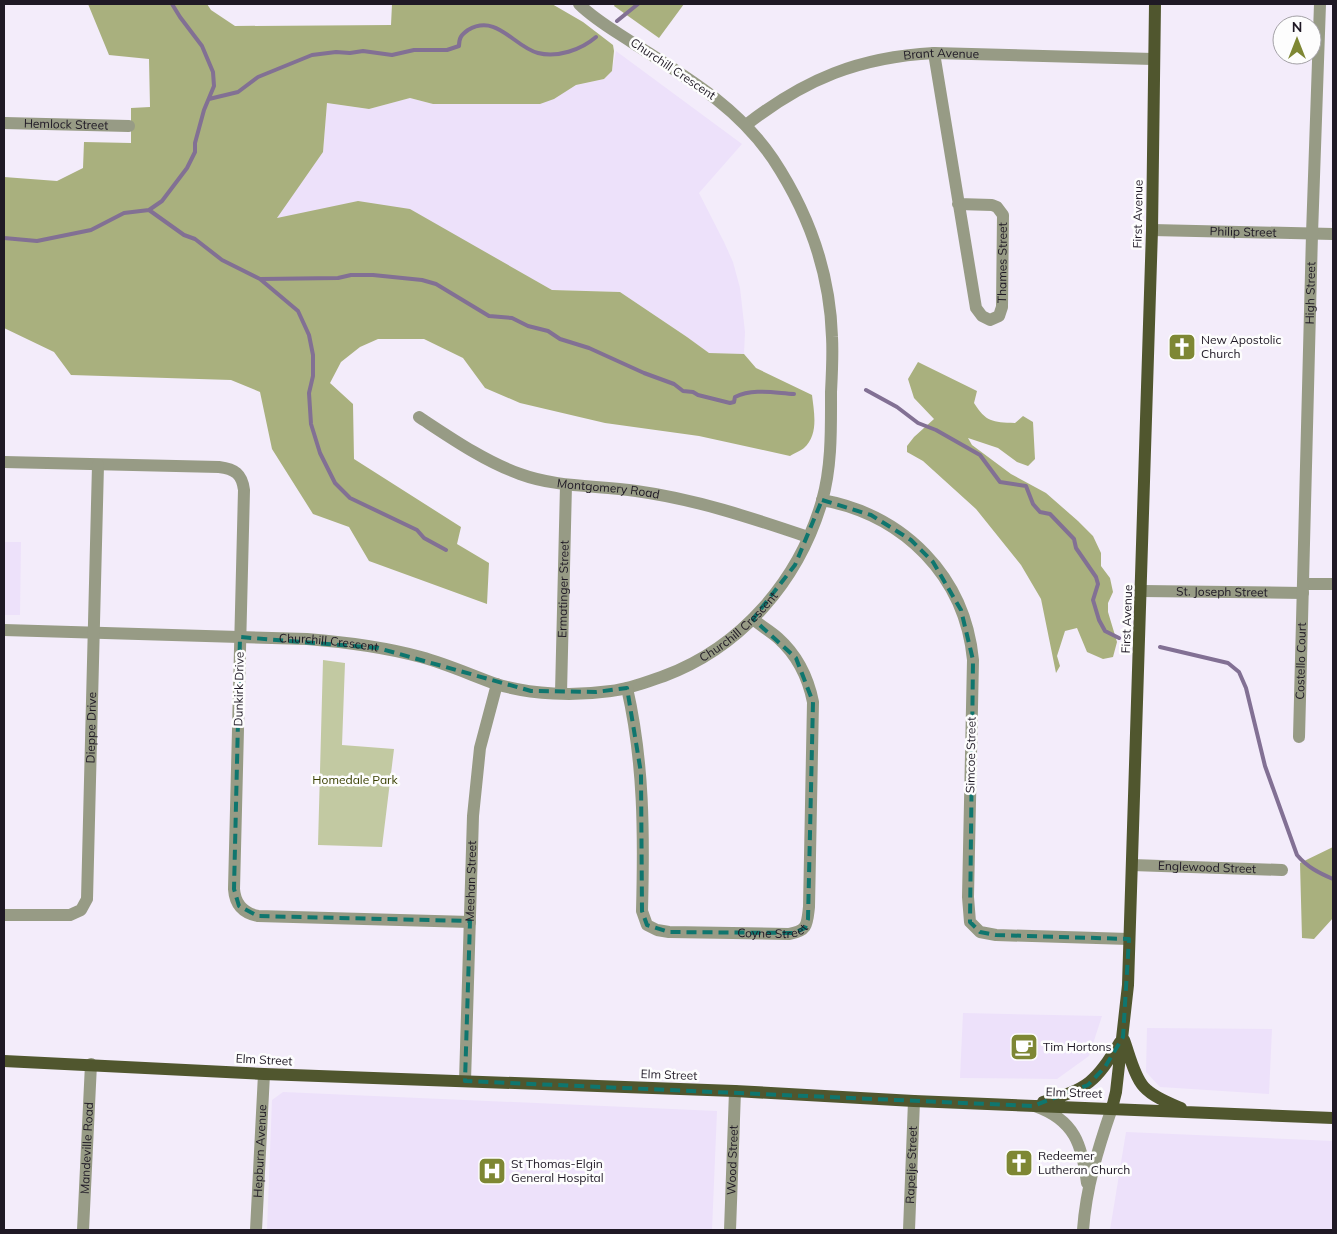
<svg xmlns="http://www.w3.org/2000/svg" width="1337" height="1234" viewBox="0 0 1337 1234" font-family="Mulish,sans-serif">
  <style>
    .built { fill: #ede1fa }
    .green { fill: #c2c9a2 }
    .forest { fill: #a9b07e }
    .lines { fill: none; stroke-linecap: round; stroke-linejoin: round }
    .stream { stroke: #827094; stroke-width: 4 }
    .minor { stroke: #979b85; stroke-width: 12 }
    .major { stroke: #50562e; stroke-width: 12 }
    .marked { fill: none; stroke: #0f766e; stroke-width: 4; stroke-dasharray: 10 6; stroke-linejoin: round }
    .labels { text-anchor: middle; stroke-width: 5; stroke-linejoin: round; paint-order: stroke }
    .street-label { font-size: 12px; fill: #1f1925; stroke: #fdfdfd }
    .poi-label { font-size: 12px; fill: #1f1925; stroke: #fdfdfd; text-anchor: start }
    .park-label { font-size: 12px; fill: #393f00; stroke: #fdfdfd }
  </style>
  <rect width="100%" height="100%" fill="#f3ecfa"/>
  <path class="built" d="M 1333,41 L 1333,222 L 1331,222 Z
    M 616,51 L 742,144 L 699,193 L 724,242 L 733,262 L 740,288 L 745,332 L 744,354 L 709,353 L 687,337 L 620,292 L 552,290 L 483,252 L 276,218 L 323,152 L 327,103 L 369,109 L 410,98 L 433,104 L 540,104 L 577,85 L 604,79 L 612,71 Z
    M 4,542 L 21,542 L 20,615 L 4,615 Z
    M 963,1013 L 1102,1016 L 1089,1056 L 1057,1079 L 960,1078 Z
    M 1147,1028 L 1272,1029 L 1269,1094 L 1160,1087 L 1146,1072 Z
    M 283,1092 L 717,1111 L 712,1230 L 267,1230 L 272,1100 Z
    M 1126,1132 L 1333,1141 L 1333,1230 L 1110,1230 Z"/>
  <path class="green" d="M 323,660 L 345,663 L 342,745 L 394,749 L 382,847 L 318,845 Z"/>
  <path class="forest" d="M 88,4 L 207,4 L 211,10 L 235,26 L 391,25 L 392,4 L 552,4 L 583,22 L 613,45 L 614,51 L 612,71 L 604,79 L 576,85 L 554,99 L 540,104 L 433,104 L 410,98 L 369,109 L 327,103 L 323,152 L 277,218 L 358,201 L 410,209 L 552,290 L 620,292 L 687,337 L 709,353 L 744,354 L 756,368 L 812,395 C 814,412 819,435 804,448 C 801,451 794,453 790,456 L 699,436 L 605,423 L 520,403 L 485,388 L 463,358 L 424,339 L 378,339 L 360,347 L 341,362 L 330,383 L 353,404 L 354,459 L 461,527 L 457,544 L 489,563 L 487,604 L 369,561 L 349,527 L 313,514 L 272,449 L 260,392 L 231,380 L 71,375 L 54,352 L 4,328 L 4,177 L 57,181 L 83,168 L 84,142 L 131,143 L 131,108 L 150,107 L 149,59 L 109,55 Z
    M 615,4 L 684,4 L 659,38 L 614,6 Z
    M 918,362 L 977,391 L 974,403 C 986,422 992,422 1015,423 L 1023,416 L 1033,422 L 1035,459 L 1028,466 L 1017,462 L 998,448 L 968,438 L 972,445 L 1011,474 L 1046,493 L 1078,521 L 1093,536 L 1101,553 L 1101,566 L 1110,578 L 1113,592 L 1108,603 L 1108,612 L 1117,642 L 1113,657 L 1103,659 L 1087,652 L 1077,628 L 1065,631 L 1057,656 L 1060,666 L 1056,673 L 1041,599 L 1021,565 L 976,509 L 923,461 L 907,452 L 907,446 L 914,437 L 934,419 L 914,398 L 908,379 Z
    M 1333,847 L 1333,918 L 1314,939 L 1302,938 L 1300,863 Z"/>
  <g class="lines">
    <path class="stream" d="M 617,21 L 638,4
      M 209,99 L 238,92 L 258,77 L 312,55 L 336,52 L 350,53 L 363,51 L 392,55 L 414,50 L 447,50 L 459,46 C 459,38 461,35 468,30 C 497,13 514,47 538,53 C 557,58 581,50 596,37
      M 149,210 L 184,235 L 195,239 L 222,260 L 260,279 L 298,311 L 309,335 L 313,355 L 313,376 L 309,393 L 311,424 L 320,453 L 335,483 L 350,498 L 417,530 L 424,538 L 446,550
      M 4,238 L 37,241 L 91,230 L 124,213 L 149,210 L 162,201 L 187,168 L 195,152 L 195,143 L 204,110 L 214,86 L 213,72 L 202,46 L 180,17 L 172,4
      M 260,279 L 338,278 L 351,275 L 373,275 L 422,280 L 436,284 L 489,316 L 512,318 L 528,326 L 548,331 L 560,339 L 589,348 L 644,373 L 674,384 L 683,391 L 693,392 L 698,395 L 730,403 L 734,402 L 735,397 C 753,388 775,393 794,394
      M 866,390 L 897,407 L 918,423 L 936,430 L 980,455 L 1000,482 L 1026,486 L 1033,504 L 1040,512 L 1050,514 L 1074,539 L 1076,548 L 1096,577 L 1098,584 L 1093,600 L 1099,620 L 1105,631 L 1119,638
      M 1160,647 L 1228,663 L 1239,672 L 1246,688 L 1265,766 L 1297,855 C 1307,867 1319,873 1333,879"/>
    <g class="minor">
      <path id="s1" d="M 934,53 L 976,308 L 982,316 L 990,320 L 999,316 L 1002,307 L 1003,215 L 997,207 L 992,205 L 958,204"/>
      <path id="s2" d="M 4,123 L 129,126"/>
      <path id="s3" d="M 746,125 C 805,79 859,57 934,53 L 1153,59"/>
      <path id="s4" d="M 1152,230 L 1333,234"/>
      <path id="s5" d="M 419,417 C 451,438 484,461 520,474 C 558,488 598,485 636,491 C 695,499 752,518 808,537"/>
      <path d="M 4,462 L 219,467 C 235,469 242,474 244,490 L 234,889 C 235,904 243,913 258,916 L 470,922"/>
      <path d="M 822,500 C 904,515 965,576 973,660 L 968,897 L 970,922 L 980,932 L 996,935 L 1129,939"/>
      <path d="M 1303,584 L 1333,584"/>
      <path id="s6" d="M 1142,591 L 1303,593"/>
      <path id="s7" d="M 4,630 L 307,639 C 345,642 384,647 421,657 C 447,664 471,675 496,684 C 532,695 575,696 611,691 C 630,689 647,682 664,676 C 742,647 799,580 822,501 C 832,466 831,428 831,392 C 832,373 833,355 832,337 C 830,273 808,212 773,159 C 737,106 686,77 633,43 C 615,31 595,20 579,4"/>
      <path id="s8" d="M 627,688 C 644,762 644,835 642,911 L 647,925 L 657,930 L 669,932 L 789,934 C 808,931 807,924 809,907 L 813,702 C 808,677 797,655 778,638 C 770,631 761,626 753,619"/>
      <path id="s9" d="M 561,693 L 566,485"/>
      <path id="s10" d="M 1299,737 L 1312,234 L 1320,4"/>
      <path id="s11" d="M 1132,865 L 1282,870"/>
      <path id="s12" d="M 4,915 L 70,915 L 81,910 L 87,899 L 98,465"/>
      <path id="s13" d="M 465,1081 L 473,816 L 480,748 L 497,684"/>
      <path d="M 1035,1106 C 1075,1120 1082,1145 1087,1183"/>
      <path id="s14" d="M 83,1230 L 91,1064"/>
      <path id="s15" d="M 256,1230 L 264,1074"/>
      <path id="s16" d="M 730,1230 L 735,1091"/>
      <path id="s17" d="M 909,1230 L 914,1101"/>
      <path d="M 1083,1230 C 1086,1188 1098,1148 1112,1108"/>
    </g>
    <path class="major" d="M 1124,1040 C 1129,1053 1134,1076 1144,1087 C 1153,1097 1169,1103 1181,1108
      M 4,1061 L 264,1074 L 735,1091 L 914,1101 L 1333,1118
      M 1043,1102 C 1089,1088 1095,1083 1120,1042
      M 1112,1108 L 1116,1092 L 1128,985 L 1152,230 L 1155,4"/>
  </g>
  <path class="marked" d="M 822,500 L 871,515 L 911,540 L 933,562 L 961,610 L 973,660 L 970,922 L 980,932 L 996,935 L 1129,939 L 1123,1037 L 1105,1067 L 1088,1085 L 1033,1106 L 465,1081 L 470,921 L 258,916 L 239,906 L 234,889 L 240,637 L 378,648 L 531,691 L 596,692 L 627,688 L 641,773 L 642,911 L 647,925 L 669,932 L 794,933 L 805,928 L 808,919 L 813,702 L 796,658 L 753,619 L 795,565 Z"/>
  <defs>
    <symbol id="church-square" viewBox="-11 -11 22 22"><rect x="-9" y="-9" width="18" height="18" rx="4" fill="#7e8734" stroke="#fdfdfd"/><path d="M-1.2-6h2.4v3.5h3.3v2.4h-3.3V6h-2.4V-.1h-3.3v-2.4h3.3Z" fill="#fff"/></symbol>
    <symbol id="cafe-square" viewBox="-11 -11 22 22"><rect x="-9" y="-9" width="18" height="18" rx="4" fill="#7e8734" stroke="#fdfdfd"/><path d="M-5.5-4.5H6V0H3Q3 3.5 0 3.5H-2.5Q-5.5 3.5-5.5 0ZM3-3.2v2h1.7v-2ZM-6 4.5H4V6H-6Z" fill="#fff"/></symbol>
    <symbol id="hospital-square" viewBox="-11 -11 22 22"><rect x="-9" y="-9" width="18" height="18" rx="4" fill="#7e8734" stroke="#fdfdfd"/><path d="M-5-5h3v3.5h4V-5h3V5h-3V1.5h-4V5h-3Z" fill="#fff"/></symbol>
  </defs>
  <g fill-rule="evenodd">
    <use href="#church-square" x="1166" y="331" width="32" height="32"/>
    <use href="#cafe-square" x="1008" y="1031" width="32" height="32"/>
    <use href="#church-square" x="1003" y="1147" width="32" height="32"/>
    <use href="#hospital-square" x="476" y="1155" width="32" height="32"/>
  </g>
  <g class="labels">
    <g class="street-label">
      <text dy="4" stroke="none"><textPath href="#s3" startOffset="212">Brant Avenue</textPath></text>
      <text transform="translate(673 69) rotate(34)" y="4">Churchill Crescent</text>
      <text dy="4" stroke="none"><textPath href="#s2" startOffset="62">Hemlock Street</textPath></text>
      <text transform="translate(1138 214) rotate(-89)" y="4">First Avenue</text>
      <text dy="4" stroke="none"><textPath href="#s4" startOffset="91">Philip Street</textPath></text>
      <text dy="4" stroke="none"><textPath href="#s1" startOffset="341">Thames Street</textPath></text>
      <text dy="4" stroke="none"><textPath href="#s10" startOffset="444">High Street</textPath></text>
      <text dy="4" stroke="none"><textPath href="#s5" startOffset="206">Montgomery Road</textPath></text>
      <text dy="4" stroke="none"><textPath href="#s9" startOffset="104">Ermatinger Street</textPath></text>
      <text dy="4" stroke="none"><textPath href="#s6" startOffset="80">St. Joseph Street</textPath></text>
      <text transform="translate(1127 619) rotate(-88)" y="4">First Avenue</text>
      <text dy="4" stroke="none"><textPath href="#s7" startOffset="760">Churchill Crescent</textPath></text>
      <text dy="4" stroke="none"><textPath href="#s7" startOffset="325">Churchill Crescent</textPath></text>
      <text dy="4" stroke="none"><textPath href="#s10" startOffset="76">Costello Court</textPath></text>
      <text transform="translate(239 689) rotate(-89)" y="4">Dunkirk Drive</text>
      <text dy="4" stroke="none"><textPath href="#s12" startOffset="262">Dieppe Drive</textPath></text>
      <text transform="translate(971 755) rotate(-89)" y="4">Simcoe Street</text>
      <text dy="4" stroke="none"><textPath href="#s11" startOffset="75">Englewood Street</textPath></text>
      <text dy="4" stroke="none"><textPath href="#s13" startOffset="200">Meehan Street</textPath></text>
      <text dy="4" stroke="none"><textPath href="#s8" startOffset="366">Coyne Street</textPath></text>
      <text transform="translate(264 1060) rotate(3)" y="4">Elm Street</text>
      <text transform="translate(669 1075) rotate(2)" y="4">Elm Street</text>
      <text transform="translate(1074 1093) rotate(2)" y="4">Elm Street</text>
      <text dy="4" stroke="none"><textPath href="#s14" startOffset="82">Mandeville Road</textPath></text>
      <text dy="4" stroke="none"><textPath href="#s15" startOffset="79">Hepburn Avenue</textPath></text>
      <text dy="4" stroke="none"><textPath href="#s16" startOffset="70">Wood Street</textPath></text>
      <text dy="4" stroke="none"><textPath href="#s17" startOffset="65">Rapelje Street</textPath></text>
    </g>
    <g class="poi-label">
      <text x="1201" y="344">New Apostolic<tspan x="1201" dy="14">Church</tspan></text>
      <text x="1043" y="1051">Tim Hortons</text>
      <text x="1038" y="1160">Redeemer<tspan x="1038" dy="14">Lutheran Church</tspan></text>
      <text x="511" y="1168">St Thomas-Elgin<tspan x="511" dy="14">General Hospital</tspan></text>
    </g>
    <g class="park-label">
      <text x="355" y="784">Homedale Park</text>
    </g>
  </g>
  <rect width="1337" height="1234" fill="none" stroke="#1f1925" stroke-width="10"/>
  <g transform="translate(1297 40)"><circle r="24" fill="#fdfdfd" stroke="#a4a2a7"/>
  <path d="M0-4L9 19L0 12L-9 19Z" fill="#7e8734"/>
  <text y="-8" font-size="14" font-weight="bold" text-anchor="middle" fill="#1f1925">N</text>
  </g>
</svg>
